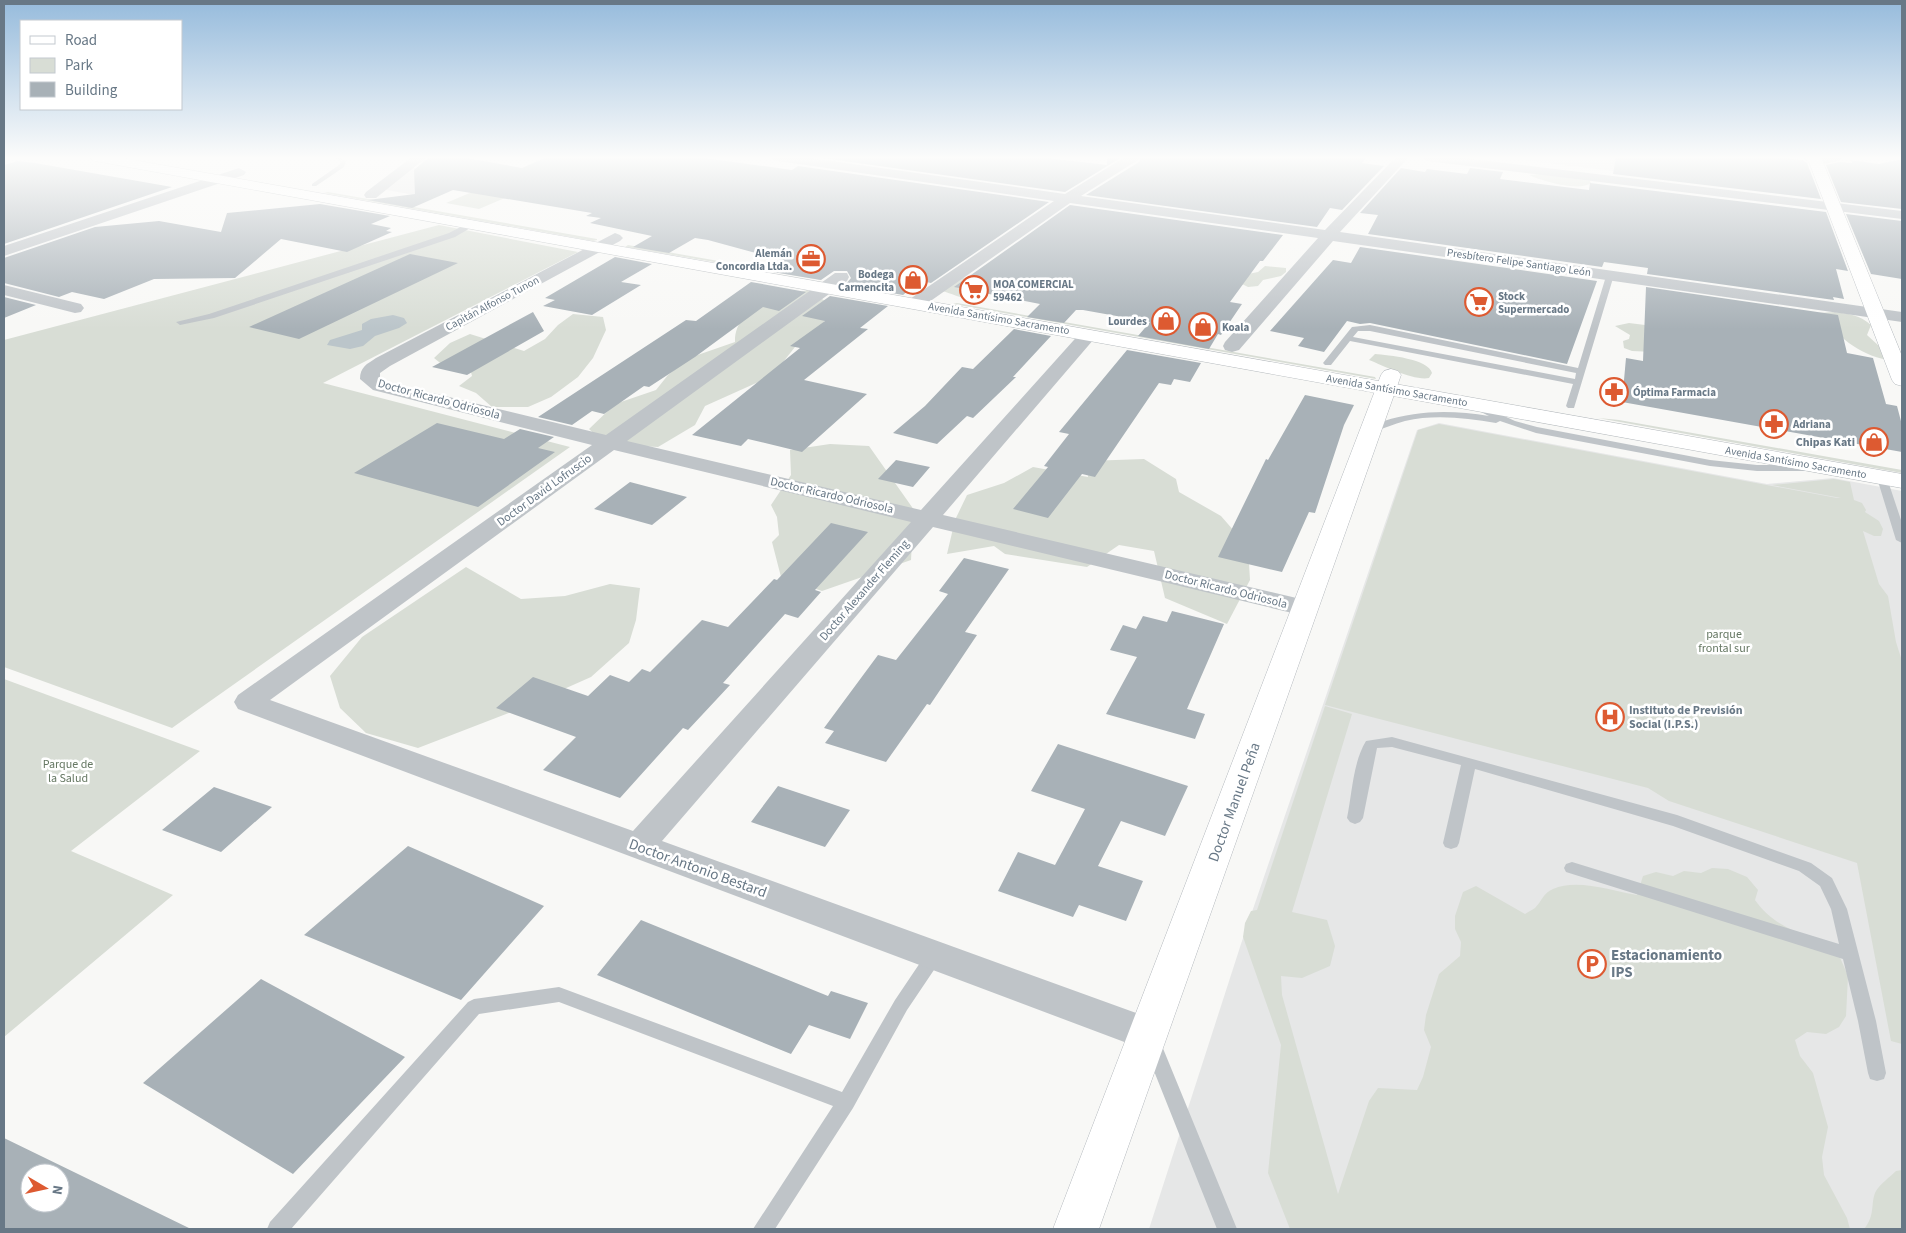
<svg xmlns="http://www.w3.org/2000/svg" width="1906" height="1233" viewBox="0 0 1906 1233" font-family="'Source Sans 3',sans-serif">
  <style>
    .built { fill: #e6e7e7 }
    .green { fill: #d8ddd5 }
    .water { fill: #bbc5ca }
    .building { fill: #a8b1b7; fill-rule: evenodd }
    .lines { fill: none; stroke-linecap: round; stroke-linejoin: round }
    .secondary-casing { stroke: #b4b9be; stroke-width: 1 }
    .primary-casing { stroke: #b3b8bc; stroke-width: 1 }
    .lane { fill: #bfc4c8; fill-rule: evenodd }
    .street { fill: #bfc4c8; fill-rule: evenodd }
    .secondary { fill: #fff; fill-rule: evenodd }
    .primary { fill: #fff; fill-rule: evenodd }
    .labels { text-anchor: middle; stroke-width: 5; stroke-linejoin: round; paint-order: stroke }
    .far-poi-label { font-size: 11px; font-weight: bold; fill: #687886; stroke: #fff; text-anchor: start }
    .far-street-label { font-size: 11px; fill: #687886; stroke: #fff }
    .street-label { font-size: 12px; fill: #687886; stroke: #fff }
    .poi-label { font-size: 12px; font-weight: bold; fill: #687886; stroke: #fff; text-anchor: end }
    .park-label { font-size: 12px; fill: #667863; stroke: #fff }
    .near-street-label { font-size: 15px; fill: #687886; stroke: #fff }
    .near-poi-label { font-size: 15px; font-weight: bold; fill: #687886; stroke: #fff; text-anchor: start }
  </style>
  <rect width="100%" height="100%" fill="#f8f8f6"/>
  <path class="built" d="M 1496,157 L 1666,157 L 1663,177 Z
    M 413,168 L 437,169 L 430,198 L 382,189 Z
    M 1439,423 L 1767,484 L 1833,478 L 1902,491 L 1902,1229 L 1149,1229 L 1241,944 L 1417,430 Z"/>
  <path class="green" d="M 555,157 L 599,158 L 479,209 L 446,203 Z
    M 1541,174 L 1590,181 L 1591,183 C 1580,192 1542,181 1529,175 Z
    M 328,192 L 597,239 L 597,240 L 593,241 L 324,193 Z
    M 439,225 L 578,252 L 323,383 L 570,447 L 172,728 L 4,667 L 4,340 Z
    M 628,245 L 820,279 L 821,280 L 625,247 Z
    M 1265,266 L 1286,268 L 1286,272 L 1281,276 L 1263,280 L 1258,286 L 1248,287 L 1238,282 L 1243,275 L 1258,272 Z
    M 955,277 L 968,278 L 982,292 C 967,304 958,295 942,291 Z
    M 807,290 L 832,305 L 823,324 L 795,347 L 772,376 L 705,406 L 695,425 L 658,447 L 605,444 L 589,429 L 615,404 L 656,390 L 668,375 L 689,358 L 735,342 C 734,306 779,298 807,290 Z
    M 957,303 L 1375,377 L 1376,379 L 953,304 Z
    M 1835,312 C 1849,314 1860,315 1871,325 L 1867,335 L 1879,346 L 1890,350 L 1888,360 C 1856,354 1839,336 1818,313 Z
    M 573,314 L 603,317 L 606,330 L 593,358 L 578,377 L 551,397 L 528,407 L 492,407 L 476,393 L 459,386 L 472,376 L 469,364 L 444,366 L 434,358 L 450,343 L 470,334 L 524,351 L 545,339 L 558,325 Z
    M 1629,323 L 1645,325 L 1654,352 L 1632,351 L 1624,348 L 1623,341 L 1629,339 L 1630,335 L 1615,326 Z
    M 1375,354 C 1388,355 1429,359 1432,373 L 1429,378 C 1414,381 1384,366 1369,360 Z
    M 1598,418 L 1619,420 L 1902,470 L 1902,473 Z
    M 1439,424 L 1837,498 L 1841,498 L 1772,485 L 1834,479 L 1850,482 L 1854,500 L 1862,503 L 1866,510 L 1865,512 L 1879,521 L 1883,529 L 1881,536 L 1874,536 L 1863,531 L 1879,584 L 1888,596 L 1896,642 L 1902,661 L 1902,1044 L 1891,1041 L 1857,863 L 1669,801 L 1648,788 L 1325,705 L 1418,430 Z
    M 830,444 L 869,446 L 919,517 L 912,542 L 911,560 L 822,591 L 781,577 L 772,542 L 779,535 L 777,517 L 771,505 L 791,475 L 790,450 Z
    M 1144,459 L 1176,479 L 1179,492 L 1221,516 L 1248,547 L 1250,580 L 1227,624 L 1165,598 L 1154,551 L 1119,545 L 1087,567 L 1005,554 L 994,546 L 947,554 L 955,520 L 967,495 L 1004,483 L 1033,467 L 1088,477 L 1087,461 Z
    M 466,567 L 521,599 L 565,596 L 610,584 L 640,588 L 636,620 L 629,643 L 591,677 L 519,709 L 418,748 L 366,733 L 340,708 L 330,676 L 362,637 Z
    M 4,679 L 200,751 L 71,851 L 173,895 L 4,1037 Z
    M 1325,706 L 1352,714 L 1292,912 L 1327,920 L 1335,946 L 1330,966 L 1302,978 L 1281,976 L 1282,995 L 1338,1194 L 1369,1101 L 1378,1088 L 1417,1090 L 1423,1077 L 1431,1047 L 1424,1030 L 1426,1015 L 1439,974 L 1460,956 L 1461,942 L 1455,929 L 1455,916 L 1463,892 L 1476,886 L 1525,914 C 1528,912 1532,910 1535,908 C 1542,901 1543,893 1553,889 C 1577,878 1612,891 1637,895 L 1643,876 L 1656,872 L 1673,876 L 1684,871 L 1701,873 L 1712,868 L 1728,869 L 1747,877 L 1758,890 L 1755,900 C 1775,928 1803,935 1835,946 L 1848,976 L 1846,1016 L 1839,1027 L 1826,1034 L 1807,1032 L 1795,1040 L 1800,1056 L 1813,1073 L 1828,1127 L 1822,1157 L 1824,1175 L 1847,1218 L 1850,1229 L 1290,1229 L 1268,1173 L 1281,1045 L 1243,937 L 1245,923 L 1251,911 L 1257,910 Z
    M 1902,1170 L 1902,1229 L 1864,1229 C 1876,1215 1870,1202 1876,1191 C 1880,1184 1890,1177 1896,1171 Z"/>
  <path class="water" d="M 393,315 L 404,318 L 407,323 L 399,328 L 375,336 L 363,346 L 350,349 L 327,345 L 330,340 L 362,330 L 362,324 L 371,319 Z"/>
  <path class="building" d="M 429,157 L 461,157 L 522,168 L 547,157 L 698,157 L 792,170 L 798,166 L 1049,202 L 931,283 L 926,282 L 920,286 L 915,285 L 903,295 L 845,285 L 851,278 L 847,271 L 834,271 L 821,280 L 767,271 L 782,260 L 708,240 L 695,238 L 669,253 L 633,247 L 652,236 L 590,223 L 601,218 L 586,216 L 592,213 L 453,190 L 412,208 L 368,200 L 415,194 L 414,170 Z
    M 815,157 L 1040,157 L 1107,165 L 1107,157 L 1122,157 L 1065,192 Z
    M 1141,157 L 1367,157 L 1362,163 L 1384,166 L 1342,210 L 1330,208 L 1317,227 L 1086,195 L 1139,162 Z
    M 1616,157 L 1776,157 L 1803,160 L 1807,163 L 1821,199 L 1613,174 Z
    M 1902,159 L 1902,209 L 1841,202 L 1826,165 L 1840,162 L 1852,163 L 1851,160 L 1879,164 Z
    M 18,161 L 35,163 L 172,187 L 4,244 L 4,165 Z
    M 1401,168 L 1425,172 L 1427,169 L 1467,174 L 1470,168 L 1503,172 L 1500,179 L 1589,190 L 1590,183 L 1826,212 L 1848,271 L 1836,269 L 1844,299 L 1833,297 L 1834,300 L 1647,274 L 1648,268 L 1604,262 L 1602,267 L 1368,234 L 1378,215 L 1360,213 Z
    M 320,204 L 390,216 L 371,224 L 391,228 L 386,231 L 392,232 L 347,252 L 281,239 L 235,278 L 154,279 L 104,299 L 72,292 L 59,297 L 4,283 L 4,258 L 95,227 L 159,221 L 221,232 L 227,213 Z
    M 1070,205 L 1283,235 L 1263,261 L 1260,261 L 1230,302 L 1242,304 L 1221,335 L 1218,334 L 1209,349 L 1138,336 L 1150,322 L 1083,310 L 1076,310 L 1064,323 L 1027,317 L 1040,304 L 954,287 Z
    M 1846,214 L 1902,221 L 1902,279 L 1871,274 Z
    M 1360,247 L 1597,281 L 1567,364 L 1370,323 L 1360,324 L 1347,321 L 1324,352 L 1298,346 L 1304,338 L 1270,331 L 1333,260 L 1351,263 Z
    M 410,254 L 458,263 L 299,339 L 249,327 Z
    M 615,257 L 652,264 L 621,282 L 641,285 L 592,315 L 543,306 L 555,300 L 545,298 Z
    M 751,282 L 806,292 L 779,311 L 763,307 L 695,357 L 649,387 L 644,386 L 604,414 L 592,411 L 572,425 L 538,417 L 686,320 L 696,321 Z
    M 1646,287 L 1838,315 L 1847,353 L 1873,358 L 1886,404 L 1897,406 L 1902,425 L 1902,452 L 1622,402 L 1626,358 L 1643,361 Z
    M 830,296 L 888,306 L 860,328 L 868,329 L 804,380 L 867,394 L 802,452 L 748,439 L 741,446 L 692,435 L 800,348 L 790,346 L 825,321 L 802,316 Z
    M 4,297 L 36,305 L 4,318 Z
    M 533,312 L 544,331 L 467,375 L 432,367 Z
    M 1014,329 L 1051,336 L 1013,377 L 1016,377 L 973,418 L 967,416 L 937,444 L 893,433 L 925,406 L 962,367 L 973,369 Z
    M 1127,350 L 1201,363 L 1190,382 L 1174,379 L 1171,385 L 1159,383 L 1095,477 L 1082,474 L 1048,518 L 1013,509 L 1048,467 L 1044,466 L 1069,434 L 1059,432 Z
    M 1305,395 L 1354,405 L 1344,425 L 1315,513 L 1309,512 L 1282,572 L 1218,557 L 1266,459 L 1268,460 Z
    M 437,423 L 504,439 L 520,429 L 554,437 L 538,448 L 555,452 L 478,507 L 354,473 Z
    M 896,460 L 930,467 L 913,487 L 878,479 Z
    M 630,482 L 687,497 L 652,525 L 594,509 Z
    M 831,523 L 868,532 L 815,590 L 821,592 L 798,618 L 785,614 L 723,683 L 730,685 L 688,730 L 683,728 L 620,798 L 543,770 L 576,737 L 496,708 L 533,677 L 588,696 L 610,675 L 629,682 L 642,669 L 650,672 L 702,620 L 728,627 L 774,579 L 777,580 Z
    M 964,558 L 1009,569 L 965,632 L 977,635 L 930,705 L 927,704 L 886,762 L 825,743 L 834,731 L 824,728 L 878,655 L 896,660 L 948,594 L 939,591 Z
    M 1172,611 L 1224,624 L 1187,709 L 1205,714 L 1195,739 L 1106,714 L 1137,657 L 1110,650 L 1123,625 L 1136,629 L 1143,616 L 1167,622 Z
    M 1058,744 L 1188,786 L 1165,836 L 1121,821 L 1098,866 L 1143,881 L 1126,921 L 1079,905 L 1073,917 L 998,891 L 1018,852 L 1055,865 L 1085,809 L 1031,791 Z
    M 778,786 L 850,810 L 825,847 L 751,822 Z
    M 214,787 L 272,807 L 221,852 L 162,830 Z
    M 408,846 L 544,906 L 461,1000 L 304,935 Z
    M 641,920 L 828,996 L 831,991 L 868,1003 L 850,1039 L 809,1025 L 791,1054 L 597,975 Z
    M 261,979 L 405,1057 L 293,1174 L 143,1083 Z
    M 4,1138 L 191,1229 L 4,1229 ZM 30,1173 L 60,1173 L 60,1203 L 30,1203 Z"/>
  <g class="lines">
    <defs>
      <path id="secondary" d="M 1803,157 L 1819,157 L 1822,160 L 1902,356 L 1902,386 L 1895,384 L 1892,380 L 1809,162 Z
        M 1391,369 L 1398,371 L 1401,375 L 1099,1229 L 1053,1229 L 1381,375 L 1384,371 Z"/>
      <path id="primary" d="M 88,157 L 116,157 L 1902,474 L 1902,488 L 95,161 Z"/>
    </defs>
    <use href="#secondary" class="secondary-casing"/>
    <use href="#primary" class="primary-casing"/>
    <path class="lane" d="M 334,157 L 340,157 L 346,161 L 344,167 L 316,186 L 312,186 L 312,184 L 339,165 L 341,162 Z
      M 470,222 L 477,224 L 455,237 L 214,318 L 180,325 L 176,322 L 209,314 L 449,233 Z
      M 1607,273 L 1614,275 L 1574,408 L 1568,408 L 1566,406 L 1573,384 L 1350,341 L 1331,365 L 1325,365 L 1323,363 L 1352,327 L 1370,325 L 1578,368 ZM 1358,331 L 1370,331 L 1576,373 L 1575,379 L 1353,337 Z
      M 1478,404 L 1515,421 L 1537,427 L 1710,460 L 1757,465 L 1810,465 L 1815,468 L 1810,471 L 1757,471 L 1710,466 L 1536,433 L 1500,421 L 1496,423 C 1466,418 1435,414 1405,421 C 1394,424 1383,429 1371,432 L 1366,429 C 1371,425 1378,423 1384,421 C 1418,410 1453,410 1489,416 L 1475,409 L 1473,407 Z
      M 1882,475 L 1887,478 L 1902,523 L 1902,543 L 1896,540 L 1877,478 Z
      M 1392,737 L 1677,815 L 1811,863 L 1832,878 L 1847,909 L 1876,1021 L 1886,1073 L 1884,1079 L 1877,1081 L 1870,1079 L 1868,1073 L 1858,1021 L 1843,959 L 1566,872 L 1564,868 L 1566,864 L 1572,862 L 1839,944 L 1831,909 L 1820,886 L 1799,871 L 1673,826 L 1475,769 L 1459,843 L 1457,847 L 1451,849 L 1445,847 L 1443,843 L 1461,765 L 1392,747 L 1377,748 L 1363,818 L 1360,822 L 1355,824 L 1350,822 L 1347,818 C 1352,794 1353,762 1366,741 Z
      M 934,949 L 940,951 L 943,956 L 940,961 L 907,1010 L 853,1108 L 775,1229 L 753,1229 L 833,1106 L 559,1002 L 479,1014 L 291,1229 L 267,1229 L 270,1222 L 468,1002 L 474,999 L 559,987 L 842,1092 L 895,1000 L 928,951 Z
      M 1153,1038 L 1159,1040 L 1162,1046 L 1237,1229 L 1217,1229 L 1144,1046 L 1147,1040 Z"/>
    <path class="street" d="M 412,157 L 427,157 L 376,198 L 366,198 L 364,195 L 366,192 Z
      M 772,157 L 803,157 L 1065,194 L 1125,157 L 1139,157 L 1138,160 L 1081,196 L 1325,230 L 1396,157 L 1409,157 L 1340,232 L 1902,312 L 1902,322 L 1333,241 L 1239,350 L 1232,352 L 1225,350 L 1223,346 L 1225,342 L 1318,238 L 1070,203 L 922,307 L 916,308 L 910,307 L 907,303 L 910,299 L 1054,201 L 778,161 L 773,160 Z
      M 1420,157 L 1456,157 L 1902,211 L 1902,219 L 1427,161 Z
      M 1810,157 L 1844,157 C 1838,163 1815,167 1808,160 Z
      M 239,168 L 246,172 L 244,175 L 4,256 L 4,246 Z
      M 615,233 L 620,235 L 623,238 L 620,241 L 390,366 L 380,373 L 380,377 L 387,382 L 606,435 L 835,273 L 847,273 L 849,277 L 847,281 L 627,441 L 921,510 L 1082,331 L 1088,330 L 1094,331 L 1097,335 L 1094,339 L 943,515 L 1305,600 L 1314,602 L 1318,608 L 1314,614 L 1305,616 L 933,527 L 662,841 L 1161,1022 L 1167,1034 L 1161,1046 L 1148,1051 L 1135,1046 L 238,709 L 234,702 L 238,695 L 592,445 L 373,390 L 360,379 C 360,367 367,364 376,358 ZM 614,450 L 911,522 L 633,831 L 270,700 Z
      M 4,285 L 81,304 L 84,308 L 81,312 L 75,313 L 4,295 Z"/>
    <use href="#secondary" class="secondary"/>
    <use href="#primary" class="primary"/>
  </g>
  <linearGradient id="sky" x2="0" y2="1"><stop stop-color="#96bbdc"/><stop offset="0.48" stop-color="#fcfcfb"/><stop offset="1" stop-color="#fcfcfb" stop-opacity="0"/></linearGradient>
  <rect width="1906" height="329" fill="url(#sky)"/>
  <defs>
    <symbol id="office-ring" viewBox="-11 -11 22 22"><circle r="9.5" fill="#fff" stroke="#dd5a31" stroke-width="1.5"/><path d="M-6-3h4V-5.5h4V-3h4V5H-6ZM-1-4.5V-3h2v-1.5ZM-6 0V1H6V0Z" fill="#dd5a31"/></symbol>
    <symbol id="shop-ring" viewBox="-11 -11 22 22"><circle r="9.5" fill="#fff" stroke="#dd5a31" stroke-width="1.5"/><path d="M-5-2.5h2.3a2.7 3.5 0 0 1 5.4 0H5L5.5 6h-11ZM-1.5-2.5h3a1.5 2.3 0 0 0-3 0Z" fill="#dd5a31"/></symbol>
    <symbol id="supermarket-ring" viewBox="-11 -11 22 22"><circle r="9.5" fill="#fff" stroke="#dd5a31" stroke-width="1.5"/><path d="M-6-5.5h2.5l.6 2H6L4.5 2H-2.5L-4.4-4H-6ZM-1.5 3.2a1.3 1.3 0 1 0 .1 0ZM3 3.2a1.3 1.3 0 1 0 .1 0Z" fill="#dd5a31"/></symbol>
    <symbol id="pharmacy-ring" viewBox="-11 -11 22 22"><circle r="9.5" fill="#fff" stroke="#dd5a31" stroke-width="1.5"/><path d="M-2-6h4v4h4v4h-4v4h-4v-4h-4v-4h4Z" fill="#dd5a31"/></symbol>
    <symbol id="hospital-ring" viewBox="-11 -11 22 22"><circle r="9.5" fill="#fff" stroke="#dd5a31" stroke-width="1.5"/><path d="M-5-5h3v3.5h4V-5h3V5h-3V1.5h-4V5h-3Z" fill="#dd5a31"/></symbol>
    <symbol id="parking-ring" viewBox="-11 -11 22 22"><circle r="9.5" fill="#fff" stroke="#dd5a31" stroke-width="1.5"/><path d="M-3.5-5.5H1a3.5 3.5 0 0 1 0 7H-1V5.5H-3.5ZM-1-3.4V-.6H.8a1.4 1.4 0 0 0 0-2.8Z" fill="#dd5a31"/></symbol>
  </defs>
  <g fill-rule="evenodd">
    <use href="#office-ring" x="795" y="243" width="32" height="32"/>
    <use href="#shop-ring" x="897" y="264" width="32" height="32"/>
    <use href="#supermarket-ring" x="958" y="274" width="32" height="32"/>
    <use href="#supermarket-ring" x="1463" y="286" width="32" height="32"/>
    <use href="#shop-ring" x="1150" y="305" width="32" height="32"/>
    <use href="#shop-ring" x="1187" y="311" width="32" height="32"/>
    <use href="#pharmacy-ring" x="1598" y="376" width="32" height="32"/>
    <use href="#pharmacy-ring" x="1758" y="408" width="32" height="32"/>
    <use href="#shop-ring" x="1858" y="426" width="32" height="32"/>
    <use href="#hospital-ring" x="1594" y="701" width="32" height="32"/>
    <use href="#parking-ring" x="1576" y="948" width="32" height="32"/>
  </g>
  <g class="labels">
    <g class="far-poi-label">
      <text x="792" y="257" text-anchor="end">Alemán<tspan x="792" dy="13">Concordia Ltda.</tspan></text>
      <text x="894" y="278" text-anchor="end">Bodega<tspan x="894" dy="13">Carmencita</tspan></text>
      <text x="993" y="288">MOA COMERCIAL<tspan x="993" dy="13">59462</tspan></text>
      <text x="1498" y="300">Stock<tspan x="1498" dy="13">Supermercado</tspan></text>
      <text x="1147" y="325" text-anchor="end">Lourdes</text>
      <text x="1222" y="331">Koala</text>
      <text x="1633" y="396">Óptima Farmacia</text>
      <text x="1793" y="428">Adriana</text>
    </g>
    <g class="far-street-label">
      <text transform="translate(1519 262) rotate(8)" y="4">Presbítero Felipe Santiago León</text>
      <text transform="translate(492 303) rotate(-28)" y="4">Capitán Alfonso Tunon</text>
      <text transform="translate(999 318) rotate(10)" y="4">Avenida Santísimo Sacramento</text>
      <text transform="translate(1397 390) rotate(10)" y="4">Avenida Santísimo Sacramento</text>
      <text transform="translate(1796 462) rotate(10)" y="4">Avenida Santísimo Sacramento</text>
    </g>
    <g class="street-label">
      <text transform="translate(439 399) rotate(15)" y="4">Doctor Ricardo Odriosola</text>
      <text transform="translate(544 490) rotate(-36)" y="4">Doctor David Lofruscio</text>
      <text transform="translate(832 495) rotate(13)" y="4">Doctor Ricardo Odriosola</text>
      <text transform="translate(1226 589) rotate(14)" y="4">Doctor Ricardo Odriosola</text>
      <text transform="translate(864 590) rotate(-49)" y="4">Doctor Alexander Fleming</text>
    </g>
    <g class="poi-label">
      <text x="1855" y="446">Chipas Kati</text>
      <text x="1629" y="714" text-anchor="start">Instituto de Previsión<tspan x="1629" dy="14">Social (I.P.S.)</tspan></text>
    </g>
    <g class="park-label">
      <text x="1724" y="638">parque<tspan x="1724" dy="14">frontal sur</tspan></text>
      <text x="68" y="768">Parque de<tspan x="68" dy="14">la Salud</tspan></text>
    </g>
    <g class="near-street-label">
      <text transform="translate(1234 802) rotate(-70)" y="5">Doctor Manuel Peña</text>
      <text transform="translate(698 868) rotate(20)" y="5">Doctor Antonio Bestard</text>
    </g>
    <g class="near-poi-label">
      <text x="1611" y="960">Estacionamiento<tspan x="1611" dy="17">IPS</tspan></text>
    </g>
  </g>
  <rect width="1906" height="1233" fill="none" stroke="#687886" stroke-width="10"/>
  <rect x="20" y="20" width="162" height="90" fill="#ffffff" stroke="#c3c9cf"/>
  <rect x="30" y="36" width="25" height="8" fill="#ffffff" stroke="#c3c9cf"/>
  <text x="65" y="45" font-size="15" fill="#687886">Road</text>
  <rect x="30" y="58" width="25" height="15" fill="#d8ddd5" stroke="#c3c9cf"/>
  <text x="65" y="70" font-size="15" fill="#687886">Park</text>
  <rect x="30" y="82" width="25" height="15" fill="#a8b1b7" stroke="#c3c9cf"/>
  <text x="65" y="95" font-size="15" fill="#687886">Building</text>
  <g transform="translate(45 1188) rotate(99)"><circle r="24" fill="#ffffff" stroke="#c3c9cf"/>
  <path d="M0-4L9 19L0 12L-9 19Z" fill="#dd5a31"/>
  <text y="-8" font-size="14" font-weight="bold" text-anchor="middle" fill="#687886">N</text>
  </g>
</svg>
